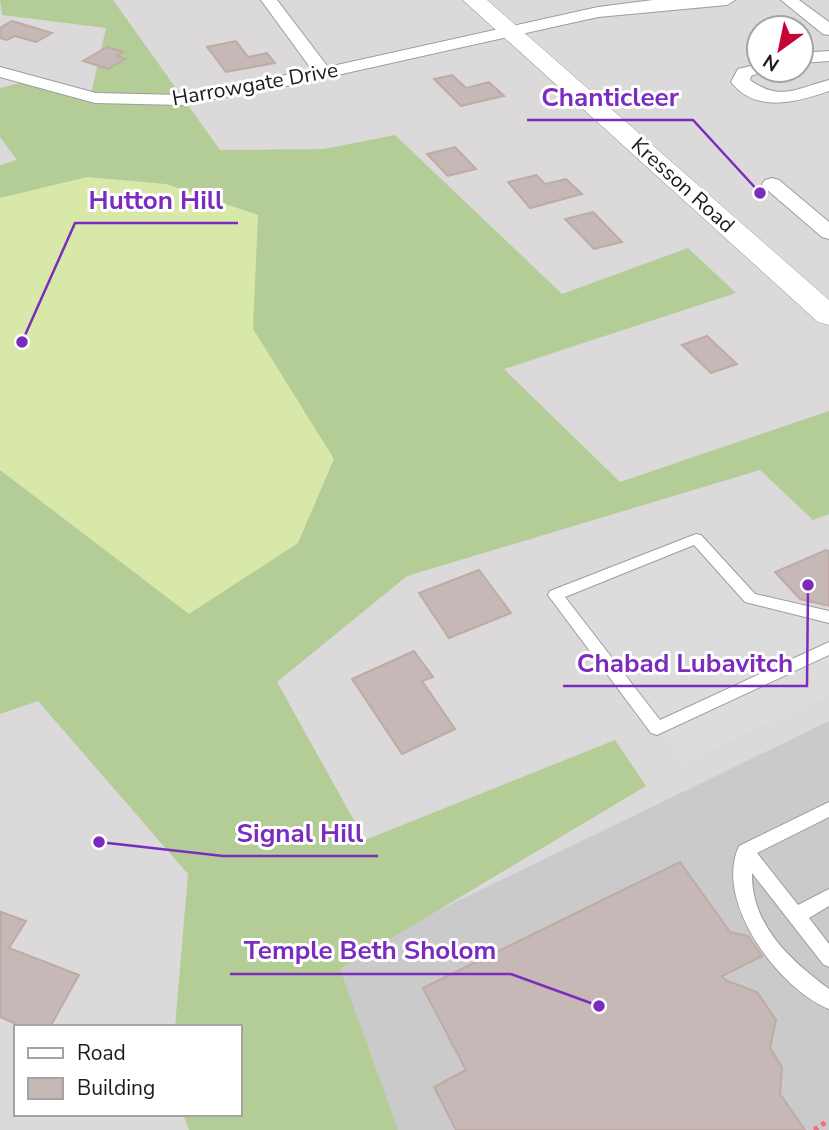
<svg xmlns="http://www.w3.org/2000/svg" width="829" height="1130" viewBox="0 0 829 1130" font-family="'Nunito Sans',sans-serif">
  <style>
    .residential { fill: #dbd9da; fill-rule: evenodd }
    .religious { fill: #cacaca }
    .grass { fill: #d7e8a8 }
    .forest { fill: #b4cd97 }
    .parking { fill: #dcdcdc }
    .building { fill: #c5b8b6; stroke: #bfaaa5; stroke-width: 2 }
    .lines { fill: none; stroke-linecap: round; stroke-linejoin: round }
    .service-casing { stroke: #9d9d9d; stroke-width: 2 }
    .minor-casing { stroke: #9d9d9d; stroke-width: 2 }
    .tertiary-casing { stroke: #9d9d9d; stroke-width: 1 }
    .path { stroke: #f76a7f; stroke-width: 5; stroke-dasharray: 4.5 4.5; stroke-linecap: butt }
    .service { fill: #fff; fill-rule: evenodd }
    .minor { fill: #fff; fill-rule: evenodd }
    .tertiary { fill: #fff; fill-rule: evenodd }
    .labels { text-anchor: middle; stroke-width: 6; stroke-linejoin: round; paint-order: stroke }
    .far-street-label { font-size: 21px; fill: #1c1c1c; stroke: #fff }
    .leader { fill: none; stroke: #7b2cbf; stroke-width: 2.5 }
    .callout-dot { fill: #7b2cbf; stroke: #fff; stroke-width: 2.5 }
    .callout-label { font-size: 26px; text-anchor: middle; font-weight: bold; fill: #7b2cbf; stroke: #fff; stroke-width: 6; stroke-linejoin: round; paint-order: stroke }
  </style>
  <rect width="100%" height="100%" fill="#eee7e2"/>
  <path class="residential" d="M 0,0 L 829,0 L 829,721 L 265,994 L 323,1130 L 0,1130 ZM 759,28 L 801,28 L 801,70 L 759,70 ZM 16,1027 L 240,1027 L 240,1114 L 16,1114 Z"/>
  <path class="religious" d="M 829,721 L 829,1130 L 323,1130 L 265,994 Z"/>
  <path class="grass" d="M 87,177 L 166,184 L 258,215 L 254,329 L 334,459 L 298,543 L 189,614 L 0,470 L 0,198 Z"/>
  <path class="forest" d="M 0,0 L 113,0 L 220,150 L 324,149 L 395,135 L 562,294 L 688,248 L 736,293 L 504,369 L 620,482 L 829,411 L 829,514 L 813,520 L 760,470 L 407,576 L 277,682 L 365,840 L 615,740 L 646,786 L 340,969 L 398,1130 L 189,1130 L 183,1114 L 240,1114 L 240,1027 L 175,1027 L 188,874 L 38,701 L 0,714 L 0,470 L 189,614 L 298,543 L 334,459 L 253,329 L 258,215 L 166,184 L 87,177 L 0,198 L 0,165 L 17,160 L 0,137 L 0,88 L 28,81 L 90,98 L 106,28 L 2,15 Z"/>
  <path class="parking" d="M 696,539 L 750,598 L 829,617 L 829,695 L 683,763 L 555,595 Z"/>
  <path class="building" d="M 12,21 L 52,33 L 36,42 L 15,36 L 7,40 L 0,38 L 0,28 Z
    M 236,41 L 248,57 L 267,53 L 275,63 L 226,72 L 207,47 Z
    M 107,47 L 123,52 L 117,56 L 125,59 L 108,69 L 83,61 Z
    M 452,75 L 466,88 L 489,82 L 504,96 L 461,106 L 434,79 Z
    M 455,147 L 476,169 L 448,176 L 427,154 Z
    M 536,175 L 545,184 L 566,179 L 582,194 L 530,208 L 508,182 Z
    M 593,212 L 622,242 L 594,249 L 565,219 Z
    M 707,336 L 737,364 L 711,373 L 682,345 Z
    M 826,550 L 829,551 L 829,606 L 800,599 L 775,572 Z
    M 479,570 L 511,613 L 449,638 L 419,593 Z
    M 414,651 L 433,677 L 422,681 L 455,729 L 402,754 L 352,679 Z
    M 680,862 L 730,932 L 748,936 L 762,956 L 722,976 L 725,980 L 757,992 L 776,1020 L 770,1048 L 782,1067 L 780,1094 L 805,1130 L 456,1130 L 434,1087 L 466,1070 L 423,988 Z
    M 1,912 L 26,921 L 9,948 L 79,975 L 50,1027 L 23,1027 L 0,1017 Z"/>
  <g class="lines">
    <defs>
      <path id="service" d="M 696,534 L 701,535 L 755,594 L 829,611 L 829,623 L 745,602 L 694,545 L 565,597 L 660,720 L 829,642 L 829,655 L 657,735 L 651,733 L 548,595 L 550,591 Z
        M 829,802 L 829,817 L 757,853 L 798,905 L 829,889 L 829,906 L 809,918 L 829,944 L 829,967 L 823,964 L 752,873 C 751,925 790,960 829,989 L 829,1009 C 779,989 713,901 739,846 Z"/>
      <path id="minor" d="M 261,0 L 277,0 L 328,67 L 598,7 L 653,0 L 735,0 L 727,5 L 598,17 L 297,84 L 181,105 L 95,103 L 0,77 L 0,67 L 96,93 L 181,95 L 312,70 Z
        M 781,0 L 799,0 L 829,22 L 829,35 L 823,34 Z
        M 829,51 L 829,61 L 801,63 L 801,53 Z
        M 759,64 L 759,70 L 767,70 L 751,76 L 750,80 C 781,102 797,88 829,80 L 829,91 C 797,102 756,114 731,82 L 738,69 Z
        M 772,178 L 779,180 L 829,222 L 829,239 L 822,237 L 765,188 L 762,184 L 765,180 Z"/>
      <path id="tertiary" d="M 463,0 L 487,0 L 829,300 L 829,325 L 818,322 Z"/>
    </defs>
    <use href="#service" class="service-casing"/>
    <use href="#minor" class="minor-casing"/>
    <use href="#tertiary" class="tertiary-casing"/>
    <path class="path" d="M 814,1130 L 829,1120"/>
    <use href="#service" class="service"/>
    <use href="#minor" class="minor"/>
    <use href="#tertiary" class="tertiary"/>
  </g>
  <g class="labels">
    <g class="far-street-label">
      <text transform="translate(255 84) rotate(-10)" y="7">Harrowgate Drive</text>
      <text transform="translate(683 185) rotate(42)" y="7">Kresson Road</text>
    </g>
  </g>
  <path class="leader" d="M760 193L693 120H527M22 342L75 223H238M808 585L807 686H563M99 842L223 856H378M599 1006L511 974H230"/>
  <g class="callout-dot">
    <circle cx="760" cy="193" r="7"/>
    <circle cx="22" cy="342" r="7"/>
    <circle cx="808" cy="585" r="7"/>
    <circle cx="99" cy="842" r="7"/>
    <circle cx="599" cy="1006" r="7"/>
  </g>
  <g class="callout-label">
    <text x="610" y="106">Chanticleer</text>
    <text x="156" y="209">Hutton Hill</text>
    <text x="685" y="672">Chabad Lubavitch</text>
    <text x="300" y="842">Signal Hill</text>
    <text x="370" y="959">Temple Beth Sholom</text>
  </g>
  <rect x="14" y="1025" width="228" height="91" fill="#ffffff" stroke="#a4a4a4" stroke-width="2"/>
  <rect x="28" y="1048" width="35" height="10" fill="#ffffff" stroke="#a4a4a4" stroke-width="2"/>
  <text x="77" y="1060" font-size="21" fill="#1c1c1c">Road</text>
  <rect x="28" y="1078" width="35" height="21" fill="#c5b8b6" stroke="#a4a4a4" stroke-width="2"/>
  <text x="77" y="1095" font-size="21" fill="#1c1c1c">Building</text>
  <g transform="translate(780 49) rotate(213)"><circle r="33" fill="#ffffff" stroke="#a4a4a4" stroke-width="2"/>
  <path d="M0-5L12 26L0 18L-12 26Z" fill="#c60334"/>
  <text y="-10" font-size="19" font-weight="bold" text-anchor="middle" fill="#1c1c1c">N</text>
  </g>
</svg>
